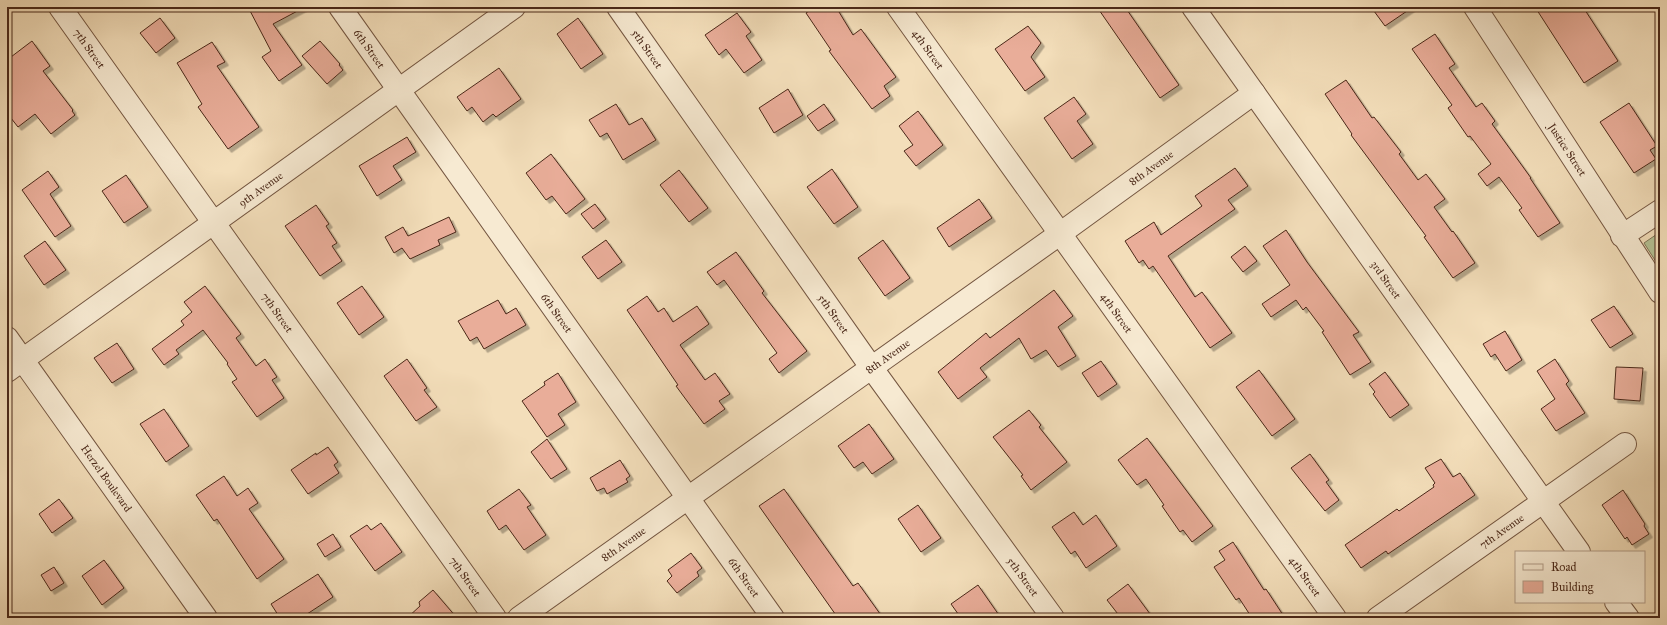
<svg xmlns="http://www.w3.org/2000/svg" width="1667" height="625" viewBox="0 0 1667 625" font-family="'IM FELL Great Primer',serif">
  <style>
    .green { fill: #b4c295; stroke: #7f7557 }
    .building { fill: #e9ad99; stroke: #4a2819; filter: url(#shadow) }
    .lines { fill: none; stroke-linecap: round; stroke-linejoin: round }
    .minor-casing { stroke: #745641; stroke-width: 24 }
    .minor { stroke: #f7ead2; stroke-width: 22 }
    .labels { text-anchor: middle; stroke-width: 4; stroke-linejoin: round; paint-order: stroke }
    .street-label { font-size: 11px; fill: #4a2819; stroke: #f7ead2 }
  </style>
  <defs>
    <filter id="shadow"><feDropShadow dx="3.5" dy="3.5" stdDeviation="0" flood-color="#0004"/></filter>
  </defs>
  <rect width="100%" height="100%" fill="#f3deba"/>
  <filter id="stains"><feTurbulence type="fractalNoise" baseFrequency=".005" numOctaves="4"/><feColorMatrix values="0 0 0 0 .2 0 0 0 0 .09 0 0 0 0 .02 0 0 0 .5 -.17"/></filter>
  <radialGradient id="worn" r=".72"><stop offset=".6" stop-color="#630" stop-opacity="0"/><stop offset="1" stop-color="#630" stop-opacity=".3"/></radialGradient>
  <path class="green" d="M 1660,232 L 1660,268 L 1644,243 Z"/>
  <path class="building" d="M 248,7 L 305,7 L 273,24 L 302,65 L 279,81 L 262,57 L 271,51 Z
    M 815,7 L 836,7 L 853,35 L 861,29 L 896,77 L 884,86 L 890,96 L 872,109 L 829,51 L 831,50 L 806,13 Z
    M 1097,7 L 1125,7 L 1179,85 L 1160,98 Z
    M 1371,7 L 1413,7 L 1385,26 Z
    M 1535,7 L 1583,7 L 1618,61 L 1584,83 Z
    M 737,13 L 751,32 L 746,36 L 762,60 L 744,73 L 726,49 L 719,55 L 705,35 Z
    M 160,18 L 175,38 L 156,53 L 140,33 Z
    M 578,18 L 603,54 L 581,69 L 557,34 Z
    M 1028,26 L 1041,43 L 1031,57 L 1045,77 L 1025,91 L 995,49 Z
    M 1435,34 L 1455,64 L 1449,68 L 1476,107 L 1482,103 L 1495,121 L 1492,124 L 1531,178 L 1530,178 L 1560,223 L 1538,237 L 1519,210 L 1522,208 L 1499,177 L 1487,186 L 1478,174 L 1491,164 L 1470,136 L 1468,137 L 1448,108 L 1452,105 L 1412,49 Z
    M 32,41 L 50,66 L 43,71 L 73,110 L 72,111 L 75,115 L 51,134 L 35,114 L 18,127 L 7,113 L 7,60 Z
    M 320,41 L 340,64 L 339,65 L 343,70 L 327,84 L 302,56 Z
    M 212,42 L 225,62 L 217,66 L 259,127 L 228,149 L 198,107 L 202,104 L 177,63 Z
    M 499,68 L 521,99 L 496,117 L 493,114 L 483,122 L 472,107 L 467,111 L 457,97 Z
    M 1346,80 L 1372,118 L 1374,117 L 1401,152 L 1399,154 L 1418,180 L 1426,174 L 1445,199 L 1434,207 L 1452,232 L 1453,231 L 1475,263 L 1453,278 L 1424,237 L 1426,236 L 1351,135 L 1352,134 L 1325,94 Z
    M 788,89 L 803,115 L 774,133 L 759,108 Z
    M 1074,97 L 1086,114 L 1077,121 L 1093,144 L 1072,159 L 1044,118 Z
    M 1629,103 L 1657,146 L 1650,150 L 1656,159 L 1634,173 L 1600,122 Z
    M 616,104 L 629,125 L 642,118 L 656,140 L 623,160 L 607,133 L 600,137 L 589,120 Z
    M 824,104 L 835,120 L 818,131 L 807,116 Z
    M 918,111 L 943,145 L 916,166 L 904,151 L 913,145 L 899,126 Z
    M 407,137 L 416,152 L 393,166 L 402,180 L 377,196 L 359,166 Z
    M 551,154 L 585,199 L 566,214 L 552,196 L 546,200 L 526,173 Z
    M 1235,168 L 1248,186 L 1228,200 L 1235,209 L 1168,256 L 1195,297 L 1202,292 L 1232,333 L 1210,348 L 1153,266 L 1149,269 L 1143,260 L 1139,263 L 1125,241 L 1154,222 L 1161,235 L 1202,206 L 1195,196 Z
    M 832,169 L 858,207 L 834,224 L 807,187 Z
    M 679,170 L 708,208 L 689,222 L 660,185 Z
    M 48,171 L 59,187 L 50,194 L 71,226 L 55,237 L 22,190 Z
    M 126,175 L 148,207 L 124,223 L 102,191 Z
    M 979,199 L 992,218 L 949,247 L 937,228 Z
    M 595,204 L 606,219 L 593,229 L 581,214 Z
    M 316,205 L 329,224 L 326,226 L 337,243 L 332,246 L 342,261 L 320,276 L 285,226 Z
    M 449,217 L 456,232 L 438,240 L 440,245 L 410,259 L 402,248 L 394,253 L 385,237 L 403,227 L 408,236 Z
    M 1286,230 L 1307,262 L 1359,332 L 1353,335 L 1371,362 L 1350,375 L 1322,332 L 1324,331 L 1306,307 L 1303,310 L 1296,300 L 1271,317 L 1262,304 L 1290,285 L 1263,246 Z
    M 606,240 L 622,262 L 598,279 L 582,257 Z
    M 883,240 L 910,278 L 885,296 L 858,258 Z
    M 45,241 L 66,270 L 44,285 L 24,256 Z
    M 1245,246 L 1257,261 L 1243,272 L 1231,257 Z
    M 736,252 L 764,291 L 762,293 L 807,351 L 779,373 L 769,359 L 777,353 L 724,280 L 717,285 L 707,272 Z
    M 205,286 L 241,334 L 236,338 L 256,366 L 265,359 L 277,377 L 272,380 L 284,398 L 257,417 L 232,382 L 237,379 L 227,364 L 228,363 L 203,330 L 176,350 L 179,354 L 164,365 L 152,349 L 184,325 L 181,321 L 192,312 L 184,302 Z
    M 362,286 L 384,317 L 359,335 L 337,303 Z
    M 1054,290 L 1073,316 L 1058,327 L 1076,356 L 1058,367 L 1046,350 L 1031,359 L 1019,338 L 980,368 L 987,377 L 958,399 L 938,372 L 986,333 L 990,338 Z
    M 647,296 L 658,312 L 664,308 L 673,322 L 697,306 L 709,324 L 680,345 L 705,380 L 715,373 L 730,394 L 719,401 L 725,409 L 704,424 L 676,386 L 678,385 L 627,310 Z
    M 498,300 L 506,314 L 516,308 L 526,325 L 484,349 L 477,337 L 470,341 L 458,321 Z
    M 1614,306 L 1633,334 L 1610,348 L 1591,320 Z
    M 1505,331 L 1522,360 L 1506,371 L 1495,354 L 1491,357 L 1483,344 Z
    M 117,343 L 134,369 L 112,383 L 94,358 Z
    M 407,359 L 427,388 L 424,390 L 437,407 L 416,421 L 384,376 Z
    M 1555,359 L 1569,381 L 1566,384 L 1585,413 L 1556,431 L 1541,409 L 1555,399 L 1537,371 Z
    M 1101,361 L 1117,384 L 1098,397 L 1082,373 Z
    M 1616,367 L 1643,368 L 1640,401 L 1614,399 Z
    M 1259,370 L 1295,419 L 1272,436 L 1236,387 Z
    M 1385,372 L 1409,405 L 1390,418 L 1373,394 L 1375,392 L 1369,384 Z
    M 558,373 L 576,402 L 558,414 L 565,425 L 547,437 L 522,401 L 545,385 L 544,382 Z
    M 164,409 L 189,446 L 166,462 L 140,424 Z
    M 1029,410 L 1041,425 L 1039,427 L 1067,462 L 1031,490 L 1021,476 L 1023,475 L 993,437 Z
    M 869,424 L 894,459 L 872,474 L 863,462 L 854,468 L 838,446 Z
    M 1147,438 L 1213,526 L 1192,542 L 1183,530 L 1180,532 L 1162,506 L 1164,505 L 1146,479 L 1137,485 L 1118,460 Z
    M 547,439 L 567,469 L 551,479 L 531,452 Z
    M 328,447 L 338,462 L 334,465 L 339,473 L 308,494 L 291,470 L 316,453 L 316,455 Z
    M 1310,454 L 1329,480 L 1326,482 L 1339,500 L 1325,511 L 1291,468 Z
    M 1441,459 L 1453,477 L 1460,473 L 1475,495 L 1388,554 L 1386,551 L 1361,568 L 1345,545 L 1397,509 L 1399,511 L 1434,487 L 1433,485 L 1435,483 L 1425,468 Z
    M 620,460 L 630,476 L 626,479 L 628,482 L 607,494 L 604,488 L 597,491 L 590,478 Z
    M 224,476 L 237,496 L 248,488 L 258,503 L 249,509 L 284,559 L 257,579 L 217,519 L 214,521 L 196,495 Z
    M 519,489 L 531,505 L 527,507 L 546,535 L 524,550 L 506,525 L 499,530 L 487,511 Z
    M 784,489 L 853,586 L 858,583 L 883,618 L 838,618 L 759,506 Z
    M 1623,490 L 1645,524 L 1644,526 L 1649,534 L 1632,545 L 1627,537 L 1625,539 L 1602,505 Z
    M 59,499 L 73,518 L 52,533 L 39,514 Z
    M 918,505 L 941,538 L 921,552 L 898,519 Z
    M 1074,512 L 1083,525 L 1096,515 L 1117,546 L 1086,568 L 1075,551 L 1071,554 L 1052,527 Z
    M 381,523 L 402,552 L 375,571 L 350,536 L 367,525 L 371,530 Z
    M 333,534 L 341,547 L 325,557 L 317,544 Z
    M 1233,542 L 1264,590 L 1266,589 L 1285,618 L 1252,618 L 1239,598 L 1236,600 L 1214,567 L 1225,560 L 1219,551 Z
    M 691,553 L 702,568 L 697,572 L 699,576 L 677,593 L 667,581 L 672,576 L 668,570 Z
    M 104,560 L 124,588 L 102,605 L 82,576 Z
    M 54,567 L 64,583 L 51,591 L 41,575 Z
    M 318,574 L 333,597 L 301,618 L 280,618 L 271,604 Z
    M 1128,584 L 1153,618 L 1121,618 L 1107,600 Z
    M 978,585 L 1001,618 L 961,618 L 951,604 Z
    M 433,590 L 457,618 L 407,618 L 420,606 L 419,602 Z"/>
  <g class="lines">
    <defs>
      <g id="minor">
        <path id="s1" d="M 60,7 L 495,618"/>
        <path id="s2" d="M 340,7 L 773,618"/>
        <path id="s3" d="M 618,7 L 871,367 L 1053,618"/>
        <path id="s4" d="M 898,7 L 1335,618"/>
        <path id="s5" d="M 1193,7 L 1579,552"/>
        <path id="s6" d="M 1475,7 L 1660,292"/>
        <path d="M 1622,236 L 1660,211"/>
        <path id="s7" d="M 7,338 L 206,618"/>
        <path id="s8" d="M 7,371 L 514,7"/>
        <path d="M 1616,602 L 1628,618"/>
        <path id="s9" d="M 519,618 L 1061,233 L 1254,93"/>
        <path id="s10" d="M 1378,618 L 1625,444"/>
      </g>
    </defs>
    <use href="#minor" class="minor-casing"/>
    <use href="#minor" class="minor"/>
  </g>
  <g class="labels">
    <g class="street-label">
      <text dy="4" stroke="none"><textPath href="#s1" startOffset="51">7th Street</textPath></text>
      <text dy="4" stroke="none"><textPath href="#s2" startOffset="51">6th Street</textPath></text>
      <text dy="4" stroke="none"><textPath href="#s3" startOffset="51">5th Street</textPath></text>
      <text dy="4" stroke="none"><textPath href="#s4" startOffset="52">4th Street</textPath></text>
      <text dy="4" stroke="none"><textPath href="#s6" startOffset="170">Justice Street</textPath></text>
      <text dy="4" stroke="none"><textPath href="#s9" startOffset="776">8th Avenue</textPath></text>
      <text dy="4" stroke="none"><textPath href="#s8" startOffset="312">9th Avenue</textPath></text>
      <text dy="4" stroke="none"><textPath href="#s5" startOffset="334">3rd Street</textPath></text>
      <text dy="4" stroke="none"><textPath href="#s1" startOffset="375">7th Street</textPath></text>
      <text dy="4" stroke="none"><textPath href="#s4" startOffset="376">4th Street</textPath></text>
      <text dy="4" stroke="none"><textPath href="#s2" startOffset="375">6th Street</textPath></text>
      <text dy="4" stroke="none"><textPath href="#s3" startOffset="375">5th Street</textPath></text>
      <text dy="4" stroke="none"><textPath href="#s9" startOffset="452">8th Avenue</textPath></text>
      <text dy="4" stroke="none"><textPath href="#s7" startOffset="172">Herzel Boulevard</textPath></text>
      <text dy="4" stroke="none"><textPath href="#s10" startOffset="151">7th Avenue</textPath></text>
      <text dy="4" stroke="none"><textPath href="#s9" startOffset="128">8th Avenue</textPath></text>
      <text dy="4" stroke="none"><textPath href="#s1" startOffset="699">7th Street</textPath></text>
      <text dy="4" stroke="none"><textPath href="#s4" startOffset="700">4th Street</textPath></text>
      <text dy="4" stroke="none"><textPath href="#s2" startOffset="699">6th Street</textPath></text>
      <text dy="4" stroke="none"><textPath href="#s3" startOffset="699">5th Street</textPath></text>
    </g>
  </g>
  <rect width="1667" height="625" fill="none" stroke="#f3deba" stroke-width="24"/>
  <rect x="8" y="8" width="1651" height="609" fill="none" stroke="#4a2819" stroke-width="2"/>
  <rect x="12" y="12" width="1643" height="601" fill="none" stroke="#4a2819"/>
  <rect x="1515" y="551" width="130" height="52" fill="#f7ead2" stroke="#b29c88"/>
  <rect x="1523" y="564" width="20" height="6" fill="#f7ead2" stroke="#b29c88"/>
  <text x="1551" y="571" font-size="12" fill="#4a2819">Road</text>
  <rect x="1523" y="581" width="20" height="12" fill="#e9ad99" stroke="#b29c88"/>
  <text x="1551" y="591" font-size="12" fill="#4a2819">Building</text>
  <rect width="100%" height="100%" filter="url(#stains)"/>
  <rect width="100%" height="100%" fill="url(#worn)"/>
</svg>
